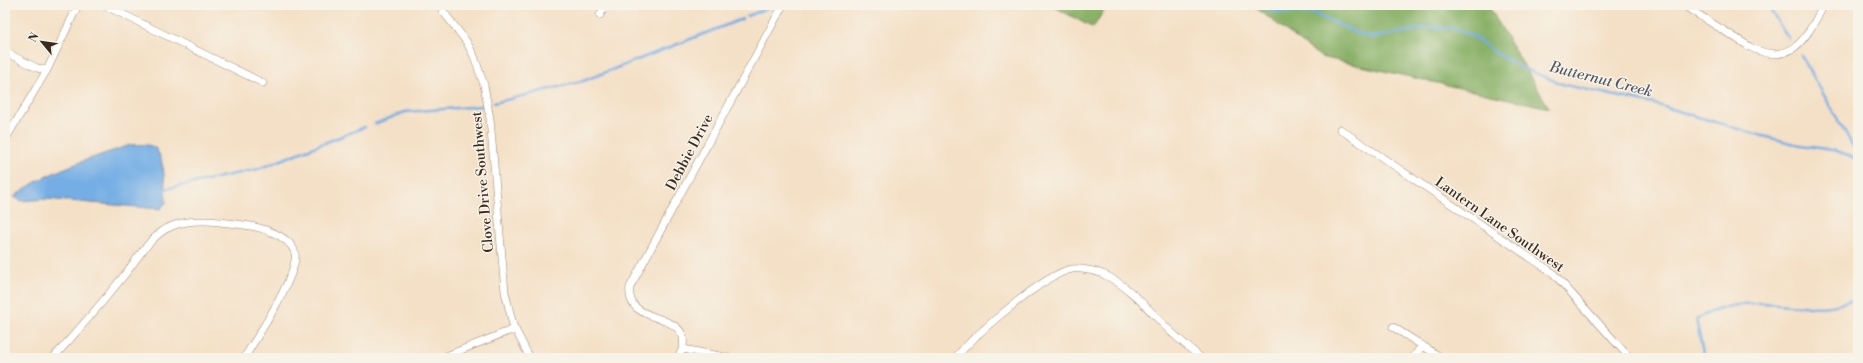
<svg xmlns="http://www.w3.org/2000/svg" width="1863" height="363" viewBox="0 0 1863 363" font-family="'Libre Bodoni',serif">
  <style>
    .forest { fill: #89b168; stroke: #626e43 }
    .water { fill: #74aee5; stroke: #586c82 }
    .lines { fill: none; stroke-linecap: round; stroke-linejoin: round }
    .stream { stroke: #74aee5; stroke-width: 2.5 }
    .minor-casing { stroke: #988572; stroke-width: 8 }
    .minor { stroke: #fff; stroke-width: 7 }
    .labels { text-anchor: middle; stroke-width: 3; stroke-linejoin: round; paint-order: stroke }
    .street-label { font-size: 14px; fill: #3b2a1e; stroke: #f7f3e8 }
    .water-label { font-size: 15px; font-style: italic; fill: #4f5864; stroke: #f7f3e8 }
  </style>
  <rect width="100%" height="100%" fill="#f7f3e8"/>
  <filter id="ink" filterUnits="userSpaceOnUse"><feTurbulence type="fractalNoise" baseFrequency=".025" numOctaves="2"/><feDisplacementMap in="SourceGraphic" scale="8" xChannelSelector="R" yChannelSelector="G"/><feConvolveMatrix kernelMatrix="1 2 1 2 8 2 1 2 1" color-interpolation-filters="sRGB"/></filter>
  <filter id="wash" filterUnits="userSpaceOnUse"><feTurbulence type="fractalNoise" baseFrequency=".012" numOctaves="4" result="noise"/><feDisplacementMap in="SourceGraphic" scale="16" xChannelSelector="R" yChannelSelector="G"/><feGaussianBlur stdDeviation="0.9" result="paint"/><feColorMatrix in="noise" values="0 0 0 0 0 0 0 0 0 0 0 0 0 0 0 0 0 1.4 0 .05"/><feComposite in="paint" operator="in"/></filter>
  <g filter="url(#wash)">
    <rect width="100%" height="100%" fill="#f4e0c6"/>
    <path class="forest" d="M 1051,5 L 1107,5 L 1093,28 Z
      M 1252,5 L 1488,5 L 1549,108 L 1321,57 Z"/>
    <path class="water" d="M 130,145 C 137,145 149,143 155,148 C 165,158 165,189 166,203 L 160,209 L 46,199 L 22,201 L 14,197 C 43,172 93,158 130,145 Z"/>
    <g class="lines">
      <path class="stream" d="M 1254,5 L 1278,12 L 1313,13 L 1364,36 L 1376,37 L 1431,27 L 1454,28 L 1475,37 L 1493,51 L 1522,68 L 1565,85 L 1654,104 L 1763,136 L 1795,144 L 1837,151 L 1858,159
        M 1767,5 L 1788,38
        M 747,16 L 771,7
        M 1801,55 L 1858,155
        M 494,103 L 583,81 L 742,19
        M 375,124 L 405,112 L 482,106
        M 165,189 L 258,169 L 365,127
        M 1704,358 L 1696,319 C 1716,308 1737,303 1761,303 C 1796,303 1823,315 1858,297"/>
    </g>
  </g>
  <g filter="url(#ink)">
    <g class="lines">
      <defs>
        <path id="minor" d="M 104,5 L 263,83
          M 1683,5 L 1750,47 C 1793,68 1806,37 1824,5
          M 442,10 L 466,41 L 474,56 L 484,85 L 490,119 L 505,292 L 513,325 L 530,358
          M 600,15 L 606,5
          M 5,52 L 37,68 L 47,70
          M 1340,129 L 1553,273 L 1630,358
          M 5,140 L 47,70 L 78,5
          M 1393,327 L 1442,358
          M 683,349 C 683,346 684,340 683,337 C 676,312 625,323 630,287 L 783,5
          M 683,349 L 730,358
          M 53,358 C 77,332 100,305 122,278 C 137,260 150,235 172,226 C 194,217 222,222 244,225 C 260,227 290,235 295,253 C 299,274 256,339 244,358
          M 441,358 L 514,329
          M 677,358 L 683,349
          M 955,358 C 975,335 1044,274 1072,269 C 1081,268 1097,271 1105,275 C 1130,287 1148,309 1167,328 C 1178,339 1190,348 1201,358
          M 1413,358 L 1422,345"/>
      </defs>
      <use href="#minor" class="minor-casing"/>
      <use href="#minor" class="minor"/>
    </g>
  </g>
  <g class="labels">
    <g class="street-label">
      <text transform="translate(689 152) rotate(-62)" y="5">Debbie Drive</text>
      <text transform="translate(482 182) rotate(-95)" y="5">Clove Drive Southwest</text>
      <text transform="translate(1500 224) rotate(35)" y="5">Lantern Lane Southwest</text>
    </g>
    <g class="water-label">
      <text transform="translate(1601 79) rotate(14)" y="5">Butternut Creek</text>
    </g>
  </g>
  <rect width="1863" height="363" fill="none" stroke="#f7f3e8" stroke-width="20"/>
  <g transform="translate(42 42) rotate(299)" stroke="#f7f3e8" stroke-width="3" paint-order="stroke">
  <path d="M0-3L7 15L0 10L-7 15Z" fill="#3b2a1e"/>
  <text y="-6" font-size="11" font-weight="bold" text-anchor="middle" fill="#3b2a1e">N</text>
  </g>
</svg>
